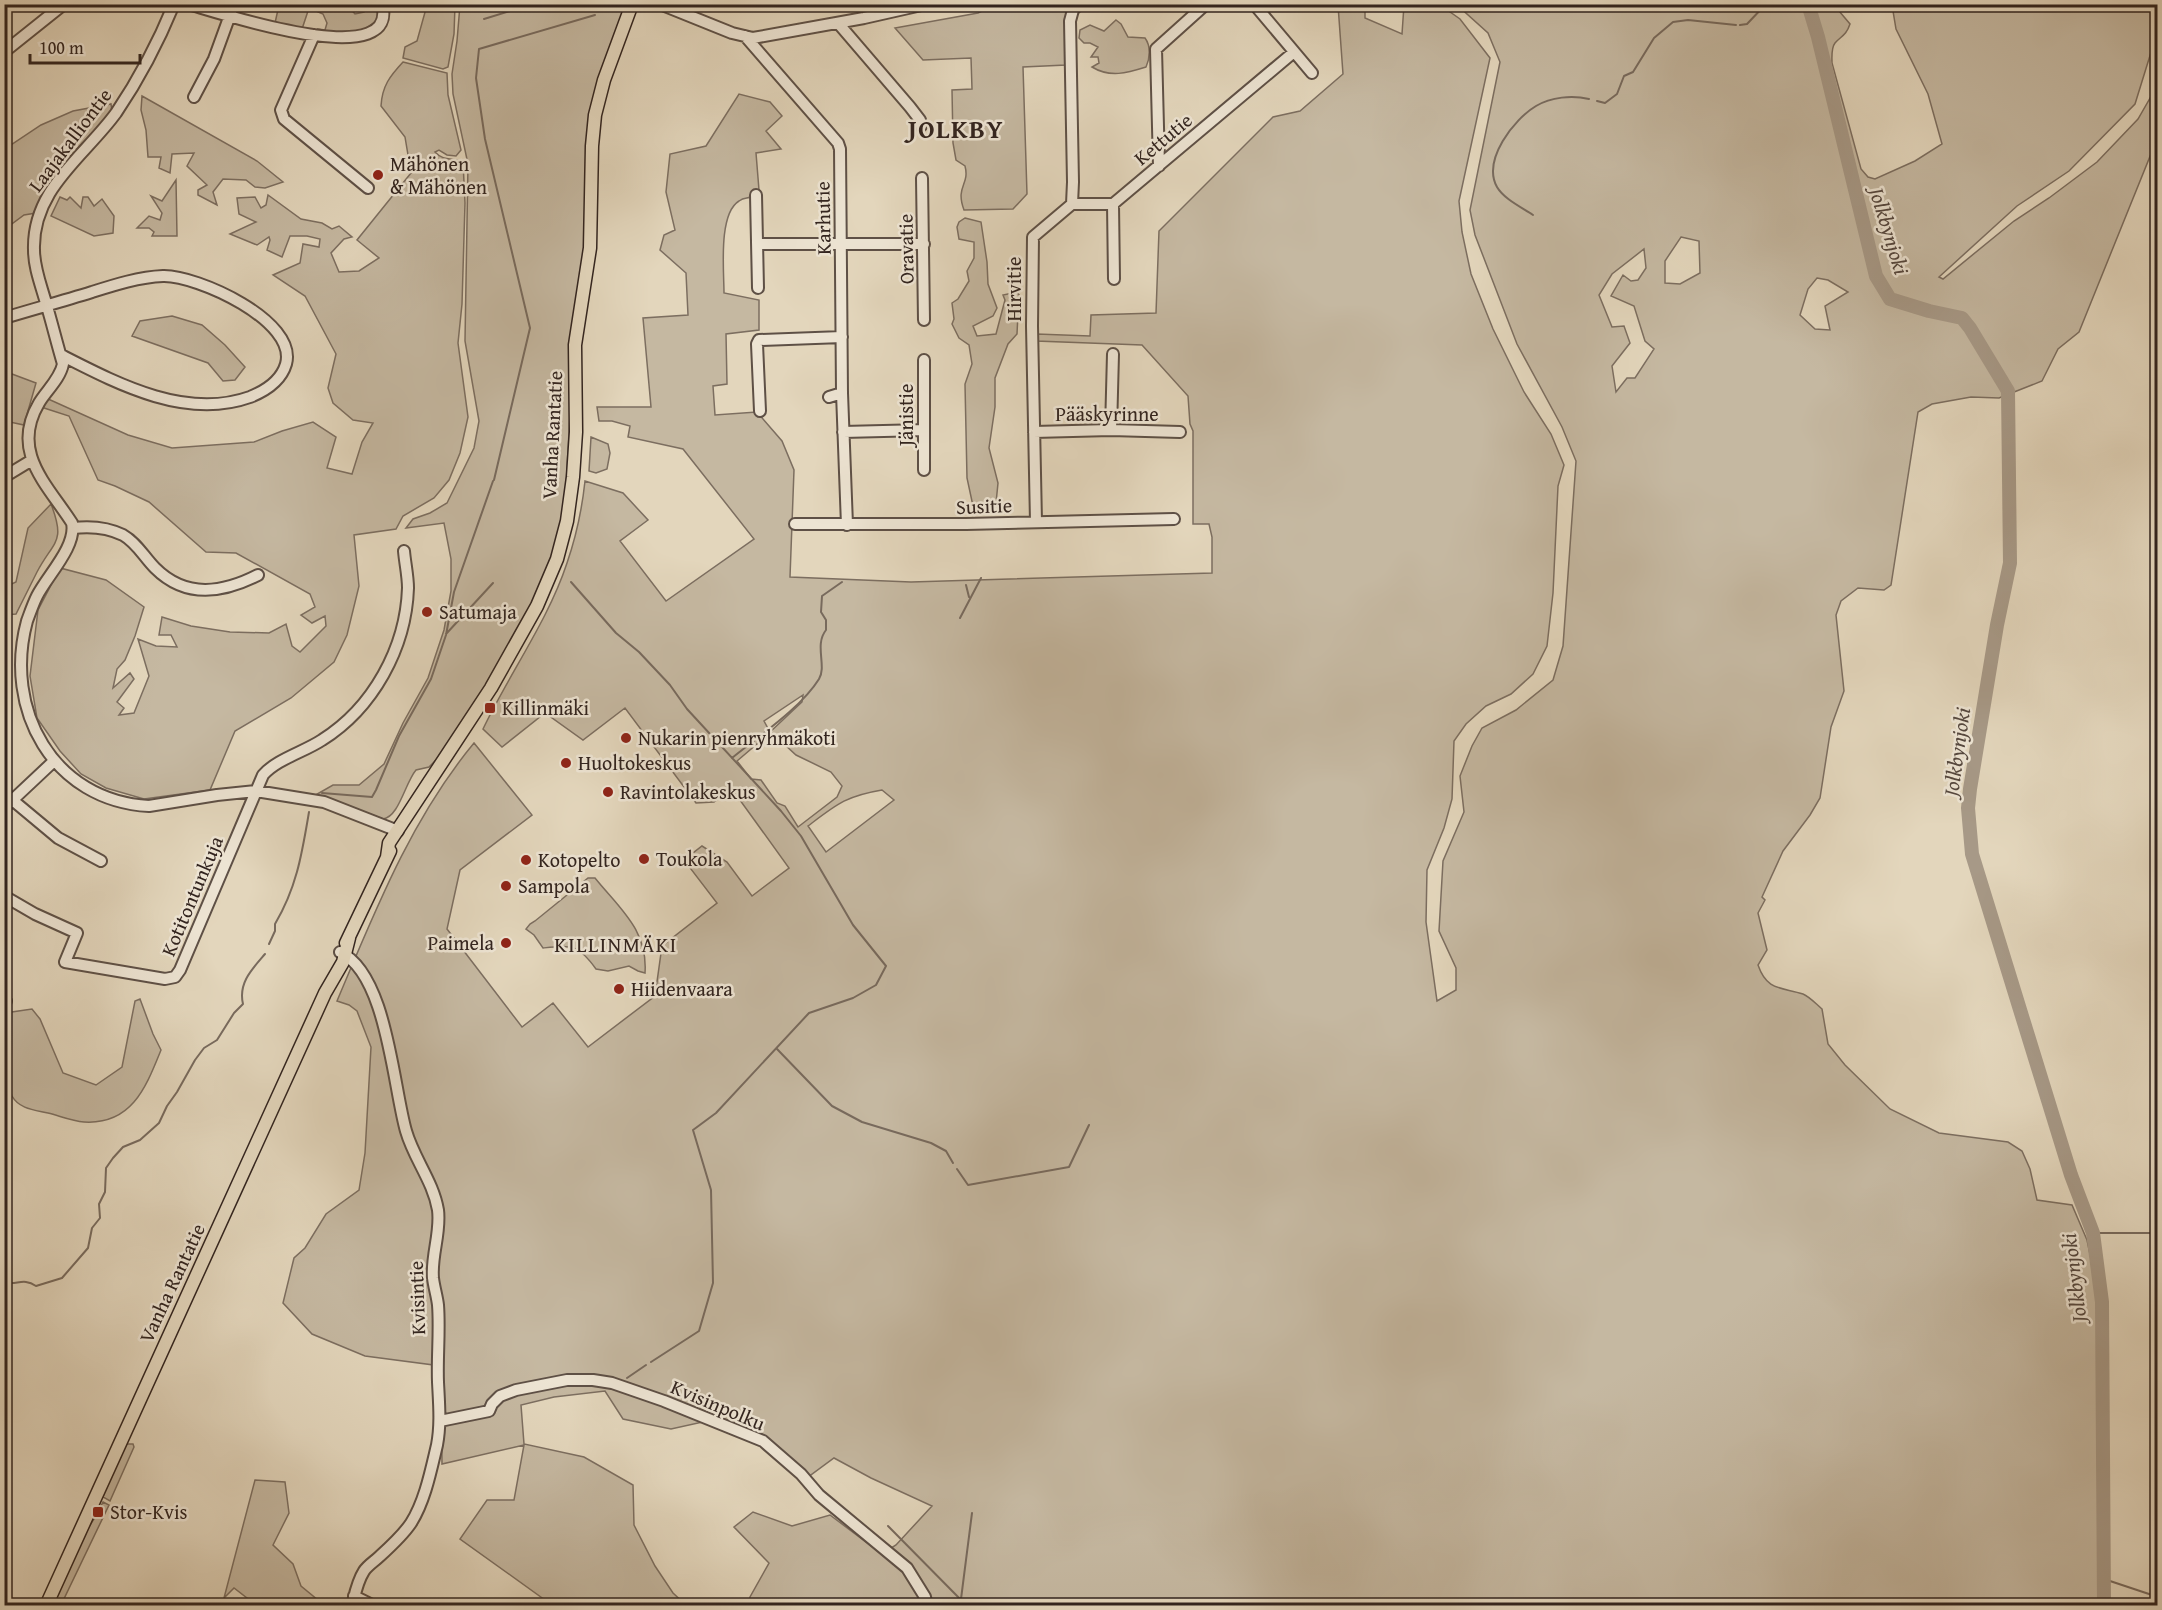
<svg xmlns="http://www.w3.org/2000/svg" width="2162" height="1610" viewBox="0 0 2162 1610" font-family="'Gentium Book Plus',serif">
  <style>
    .green { fill: #c5b8a1; stroke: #7c6e60; stroke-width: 1.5; fill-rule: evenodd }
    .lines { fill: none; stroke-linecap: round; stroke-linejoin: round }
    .stream { stroke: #786a5d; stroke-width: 2 }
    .river { stroke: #a79987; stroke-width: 14 }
    .minor-casing { stroke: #5e5046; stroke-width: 14 }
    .major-casing { stroke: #32241f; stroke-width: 15 }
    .minor { stroke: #ede4d3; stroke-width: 10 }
    .major { stroke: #e3d6bc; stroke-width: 12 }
    .poi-dot { fill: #8f2418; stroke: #ede4d3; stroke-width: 2 }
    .labels { text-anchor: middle; stroke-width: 5; stroke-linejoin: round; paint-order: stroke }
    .street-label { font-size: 20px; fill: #32241f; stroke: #ede4d3 }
    .poi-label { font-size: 20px; fill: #32241f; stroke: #ede4d3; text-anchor: start }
    .water-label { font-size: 21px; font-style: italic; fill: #55473e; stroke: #ede4d3 }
    .neighbourhood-label { font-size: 21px; letter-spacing: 1.5px; fill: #32241f; stroke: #ede4d3 }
    .district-label { font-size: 26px; font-weight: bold; letter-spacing: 1.5px; fill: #32241f; stroke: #ede4d3 }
  </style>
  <rect width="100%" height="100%" fill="#e3d6bc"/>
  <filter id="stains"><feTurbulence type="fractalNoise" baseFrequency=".00333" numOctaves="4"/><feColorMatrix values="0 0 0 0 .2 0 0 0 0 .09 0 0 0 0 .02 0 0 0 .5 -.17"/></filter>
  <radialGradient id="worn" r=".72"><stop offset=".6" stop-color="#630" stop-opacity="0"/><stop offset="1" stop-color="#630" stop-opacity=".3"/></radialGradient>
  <path class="green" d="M 279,5 L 347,5 L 355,14 L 364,12 L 370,5 L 380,5 L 377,21 L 357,34 L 319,31 L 318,29 L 325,30 L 327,23 L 323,14 L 309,8 L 302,29 L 275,23 Z
    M 427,5 L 455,5 L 454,34 L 448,67 L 443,69 L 403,58 L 405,47 L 417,41 Z
    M 460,5 L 627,5 L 602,71 L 571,396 L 565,504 L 554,561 L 491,680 L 446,750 L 429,767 L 416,770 C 405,783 399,817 383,819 L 343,804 L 312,797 L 333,785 L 359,785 L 384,764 L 403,723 L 428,678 L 444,630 L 451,591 L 451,559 L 444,523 L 406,528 L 413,519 L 430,513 L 447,503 L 474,448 L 479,421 L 465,341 L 468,164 L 453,94 L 452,74 L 457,41 Z
    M 1338,5 L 1365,5 L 1365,18 L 1402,34 L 1404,5 L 1440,5 L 1460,19 L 1490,58 L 1459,201 L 1462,232 L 1471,274 L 1493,329 L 1524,392 L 1551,434 L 1564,465 L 1558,486 L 1553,593 L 1547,646 L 1533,674 L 1511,694 L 1486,706 L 1466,724 L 1454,741 L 1452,799 L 1444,828 L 1427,870 L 1426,922 L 1437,1001 L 1456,990 L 1456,968 L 1439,931 L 1443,861 L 1464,812 L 1460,776 L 1472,746 L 1482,728 L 1516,710 L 1553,680 L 1563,646 L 1576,461 L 1562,427 L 1517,344 L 1475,235 L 1470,210 L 1500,62 L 1488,33 L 1457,5 L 1834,5 L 1850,24 C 1846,36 1841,36 1835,43 C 1831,48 1832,57 1832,63 L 1861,169 L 1868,177 L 1875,179 L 1915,161 L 1942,144 L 1928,94 L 1896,29 L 1892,5 L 2157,5 L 2157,33 L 2135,104 L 2069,171 L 2017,206 L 1939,277 L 1943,279 L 2014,221 L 2049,198 L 2097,162 L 2138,119 L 2157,86 L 2157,139 L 2079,332 L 2058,349 L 2042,381 L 1999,398 L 1971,397 L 1932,404 L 1918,412 L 1891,585 L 1884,590 L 1858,588 L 1841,601 L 1836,615 L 1844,691 L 1831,727 L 1820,798 L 1810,815 L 1783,851 L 1762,897 L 1765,900 L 1758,913 L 1767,950 L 1758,965 C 1767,991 1781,987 1803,994 C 1810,997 1816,1004 1822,1009 L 1828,1044 L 1845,1065 L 1890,1109 L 1939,1133 L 2008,1142 L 2022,1151 L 2030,1169 L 2037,1200 L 2072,1205 L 2087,1240 L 2098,1292 L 2100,1605 L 749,1605 L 750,1597 L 769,1563 L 734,1527 L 753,1512 L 792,1526 L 830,1515 L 882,1554 L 896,1545 L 932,1506 L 871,1478 L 834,1458 L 808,1477 L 761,1444 L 707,1421 L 671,1429 L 623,1419 L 605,1391 L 554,1397 L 521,1405 L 524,1444 L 584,1457 L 633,1485 L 634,1525 L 655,1566 L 673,1593 L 686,1605 L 552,1605 L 460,1539 L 487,1500 L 514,1500 L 524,1445 L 442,1464 L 441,1366 L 365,1356 L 312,1334 L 283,1303 L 294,1258 L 305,1248 L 326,1214 L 359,1190 L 365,1153 L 371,1047 L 357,1011 L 349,1005 L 337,1001 C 375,911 411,819 474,743 L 532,815 L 460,870 L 447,929 L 522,1027 L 553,1003 L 588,1047 L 655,996 L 662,946 L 717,903 L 684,860 L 702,846 L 727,862 L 752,896 L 789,868 L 732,789 L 714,802 L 696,803 L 625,708 L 583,740 L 545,713 L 502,747 L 483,729 C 509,674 548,621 567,563 C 576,537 582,509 585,481 L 623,493 L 648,520 L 620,541 L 666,601 L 754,539 L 683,449 L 628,437 L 630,426 L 612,421 L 599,421 L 597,407 L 651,407 L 643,318 L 688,315 L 686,273 L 660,250 L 664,235 L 675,230 L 666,192 L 670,154 L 706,146 L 739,94 L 770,102 L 782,116 L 766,131 L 781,149 L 756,153 L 759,190 C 749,202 747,195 739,201 C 718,214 724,271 724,293 L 759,300 L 759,330 L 726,334 L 727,384 L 713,386 L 715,415 L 757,412 L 782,441 L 794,470 L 790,577 L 911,582 L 1212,573 L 1212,537 L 1209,524 L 1193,524 L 1193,431 L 1190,424 L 1188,396 L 1142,345 L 1036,341 L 1037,334 L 1090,336 L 1091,315 L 1156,313 L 1159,231 L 1273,117 L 1300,111 L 1343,74 ZM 1681,237 L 1699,241 L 1700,273 L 1680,284 L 1665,283 L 1665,261 ZM 1644,249 L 1646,268 L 1638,280 L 1631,281 L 1623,275 L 1611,296 L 1634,306 L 1645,341 L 1654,349 L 1635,378 L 1627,378 L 1616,392 L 1612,366 L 1630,343 L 1624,326 L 1612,327 L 1599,295 L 1612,274 ZM 1817,278 L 1828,280 L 1848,292 L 1825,306 L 1830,330 L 1815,329 L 1800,315 L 1808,289 ZM 803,695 L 802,702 L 770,732 L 764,721 ZM 771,732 L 796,755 L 831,772 L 842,786 L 837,797 L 798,827 L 785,806 L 777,803 L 761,780 L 751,779 L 737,761 ZM 882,790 L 894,800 L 826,852 L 808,826 C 837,804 846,796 882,790 Z
    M 1066,8 L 1066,65 L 1023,67 L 1027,194 L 1013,209 L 964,210 C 955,186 970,185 965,166 L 956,160 L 953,143 L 952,90 L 972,89 L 971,58 L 923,60 L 895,28 L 978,13 L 986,9 Z
    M 1116,20 L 1121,24 L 1128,37 L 1145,38 C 1151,46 1150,58 1146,67 C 1127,73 1110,78 1092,67 L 1099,63 L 1098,57 L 1091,57 L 1098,47 L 1090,43 L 1084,43 L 1079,38 L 1080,30 L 1090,25 L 1104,31 Z
    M 403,62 L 447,73 L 448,95 L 461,150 L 456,156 L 447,155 L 439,150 L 435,152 C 444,162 453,157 463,162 L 465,203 L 462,304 L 458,343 L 468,417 L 460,453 L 449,480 L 434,498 L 403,516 L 396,529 L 354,535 L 359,586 L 347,635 L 334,662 L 291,698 L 235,731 L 210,790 L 144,799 L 106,788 L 81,774 L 60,751 L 37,718 L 30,676 L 38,610 L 60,568 L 106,580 L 144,607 L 135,636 L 125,660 L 117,669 L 113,688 L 130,673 L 134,679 L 117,702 L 124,708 L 119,715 L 134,713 L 149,676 L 138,639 L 156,646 L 177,647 L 171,635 L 159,635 L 162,617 L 191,626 L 230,632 L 269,633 L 286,624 L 292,646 L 300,652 L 326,626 L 325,616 L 312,623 L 301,615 L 315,607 L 310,594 L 236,553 L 206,552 L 149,502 L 115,486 L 98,480 L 69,416 L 41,407 L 46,398 L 128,435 L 172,448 L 254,442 L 282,431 L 313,422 L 336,437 L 327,468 L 352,474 L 362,442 L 373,423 L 353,420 L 333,403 L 328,388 L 336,354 L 305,296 L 273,275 L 300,263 L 303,244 L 319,247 L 320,239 L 307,236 L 290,236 L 282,257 L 267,250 L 270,240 L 269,237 L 257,245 L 230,234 L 256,222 L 239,214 L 237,198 L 255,197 L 261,208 L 266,205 L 268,195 L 301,219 L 322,223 L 332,229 L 339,226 L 352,237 L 344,239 L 331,253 L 339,272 L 359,271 L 379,258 L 357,240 L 411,173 L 405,137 L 381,106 C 382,86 390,76 403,62 Z
    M 142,96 L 257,161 L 283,182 L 265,188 L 255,187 L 246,180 L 223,179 L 213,192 L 217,205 L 198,195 L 198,190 L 207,185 L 187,166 L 194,153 L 172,154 L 170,173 L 159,168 L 161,157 L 148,157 L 146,130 L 141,110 Z
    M 111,104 L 112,111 C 87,140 47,177 36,213 L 24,215 L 5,229 L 5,149 L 41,125 L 73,111 Z
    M 176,180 L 177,236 L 152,236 L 154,232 L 149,228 L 137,228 L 149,216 L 160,220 L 162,213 L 151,196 L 162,201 Z
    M 60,197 L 67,200 L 70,197 L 81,208 L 83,197 L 88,197 L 94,206 L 102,199 L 114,216 L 113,233 L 94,236 L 51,216 Z
    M 965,218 L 981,222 L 987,262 L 988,284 L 997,308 L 993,316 L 973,326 L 977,336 L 996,334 L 1005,300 L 1003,295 L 1017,292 L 1022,299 L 1018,313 L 1017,334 L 1008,344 L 995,378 L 995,407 L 989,448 L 998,483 L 996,503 L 981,511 L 973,506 L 967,478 L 965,384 L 972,364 L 969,345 L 959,338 L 952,324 L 954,319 L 952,303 L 958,299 L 969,281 L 967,271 L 974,258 L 974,242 L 959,239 L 957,227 L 959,222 Z
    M 172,316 L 202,325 L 225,345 L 245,367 L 235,380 L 223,381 L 208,363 L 132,336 L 140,321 Z
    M 4,371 L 36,383 L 24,425 L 5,421 Z
    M 591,437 L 608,444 L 610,453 L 607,469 L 596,473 L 589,471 Z
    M 51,504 C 66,543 54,540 37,572 C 30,586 23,600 16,614 L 5,615 L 5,587 L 16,582 L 28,528 Z
    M 588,878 L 595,878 C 620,909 648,930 645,973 L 638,971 L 629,966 L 608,971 L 596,969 C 578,944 572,945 543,948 L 534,935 L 526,929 L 530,924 L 535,921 Z
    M 140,999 L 153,1034 L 161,1050 C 146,1087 132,1125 84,1122 C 72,1121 60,1116 48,1113 C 35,1110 19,1109 12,1096 C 1,1071 4,1040 5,1013 L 32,1009 L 40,1019 L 63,1073 L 96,1085 L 122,1067 L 135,1001 Z
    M 126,1444 L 133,1444 L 134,1447 L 110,1501 L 103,1497 L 107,1480 Z
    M 255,1480 L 285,1482 L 289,1513 L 273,1545 L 293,1564 L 301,1586 L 324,1605 L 256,1605 L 234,1588 L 224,1598 Z
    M 103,1502 L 109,1505 L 61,1605 L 50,1606 L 77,1545 L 96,1516 Z"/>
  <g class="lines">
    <path class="stream" d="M 484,19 L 533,4
      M 1740,25 L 1747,24 L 1766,4
      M 1597,101 L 1605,103 L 1617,94 L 1624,76 L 1633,72 L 1654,38 L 1673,22 L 1688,20 L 1736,25
      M 1533,215 C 1521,207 1504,199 1497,187 C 1482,160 1514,119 1536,106 C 1551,97 1572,95 1589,99
      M 494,480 L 530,328 L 485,139 L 476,78 L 479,49 L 595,15
      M 571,582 L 616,633 L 639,652 L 670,685 L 687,709 L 781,811 L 801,836 L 853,925 L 886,966 L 876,985 L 853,998 L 809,1013 L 716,1113 L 693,1130 L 711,1190 L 713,1283 L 699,1331 L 651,1362
      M 966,585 L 969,597
      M 960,618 L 981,578
      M 446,634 L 493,583
      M 732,758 C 759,736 801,708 819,679 C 827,666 814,645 826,630 L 826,620 L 821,612 L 822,596 L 842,582
      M 322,793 L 372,797 L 376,790 L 399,736 L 431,679 L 446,635 L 454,592 L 493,481
      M 269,944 L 275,931 L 275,924 C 297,887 302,853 309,812
      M 777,1049 L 832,1106 L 862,1122 L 931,1143 L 946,1151 L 953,1163
      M 957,1169 L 968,1185 L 1069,1167 L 1089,1125
      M 2093,1233 L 2158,1233
      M 4,1282 C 16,1286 23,1277 36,1286 L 62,1278 L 88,1248 L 92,1228 L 100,1218 L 99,1204 L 105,1192 L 106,1168 L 113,1158 L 123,1147 L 140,1140 L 159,1123 L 167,1106 L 177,1092 L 195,1060 L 204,1048 L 217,1040 L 234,1013 L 243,1004 C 238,983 252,969 265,954
      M 627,1378 L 646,1365
      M 888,1526 L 967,1606
      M 2104,1579 L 2158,1597
      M 961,1599 L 972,1513"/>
    <path class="river" d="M 1808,4 L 1818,37 L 1876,276 L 1890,299 L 1929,311 L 1962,318 L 1970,328 L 2008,391 L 2010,563 L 1997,625 L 1970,789 L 1968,808 L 1972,854 L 2071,1175 L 2093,1233 L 2102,1302 L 2104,1606"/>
    <defs>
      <path id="minor" d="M 174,4 C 158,43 139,79 116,113 C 84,157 32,189 34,250 C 34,268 41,285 46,303 C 52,323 57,344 63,364 C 60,379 46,391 39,403 C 10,452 47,484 72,523 C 77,546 47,576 37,596 C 33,604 30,613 27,621 C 3,709 53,801 149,806 L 217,795 L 256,791 L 324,802 L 398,831
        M 188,4 C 214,11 401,75 382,4
        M 660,4 L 732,33 L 753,38 L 864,18 L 926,4
        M 1254,4 L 1312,73
        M 838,23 L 910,107 L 920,120 L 921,126
        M 314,35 L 281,110 L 284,119 L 368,188
        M 745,36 L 838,143 L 840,149 L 842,393 L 847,525
        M 4,52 L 64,4
        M 194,97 L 214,59 L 234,4
        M 1159,166 L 1156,49 L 1206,4
        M 922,178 L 924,320
        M 756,195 L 758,288
        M 1072,204 L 1113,204
        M 758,244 L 924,244
        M 1114,279 L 1113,204 L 1294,52
        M 4,318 C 34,309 63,301 92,292 C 114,285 139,277 163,276 C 197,275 298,321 286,364 C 281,381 265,391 250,397 C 186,420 118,384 61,355
        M 924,360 L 924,470
        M 829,397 L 842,393
        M 760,411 L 757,344 L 759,340 L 842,337
        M 1111,430 L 1113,354
        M 843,432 L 924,430
        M 1034,432 L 1111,430 L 1180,432
        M 4,477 L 32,460
        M 1036,522 L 1032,326 L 1033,237 L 1072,204 L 1073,182 L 1070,21 L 1073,10 L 1079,4
        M 795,524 L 966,524 L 1174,519
        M 73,528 C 90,526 107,527 123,535 C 137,543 144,557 155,568 C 186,599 223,593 258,575
        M 4,793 L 58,838 L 101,861
        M 4,808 L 54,761
        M 4,896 L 35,914 L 77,933 L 65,962 L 165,979 L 175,977 L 180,970 L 263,775 C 277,759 304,752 322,740 C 373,708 406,648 408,588 C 408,576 405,563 404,551
        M 340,952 C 387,974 393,1086 406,1131 C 414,1159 433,1181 438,1210 C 441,1233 431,1255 433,1278 C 434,1287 437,1296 438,1305 C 440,1330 437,1356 438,1382 C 439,1403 441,1424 437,1445 C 431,1470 425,1501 411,1523 C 403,1535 391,1546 380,1556 C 375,1561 368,1565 364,1571 C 357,1582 355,1594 352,1606
        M 4,1000 L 6,1001
        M 440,1421 L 489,1411 L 492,1404 L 500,1396 L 516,1390 L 567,1380 L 593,1380 L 612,1383 L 664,1401 L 763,1441 L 801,1474 L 819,1495 L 907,1568 L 925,1597 L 927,1606
        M 354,1596 L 374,1606"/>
      <path id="major" d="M 387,857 L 389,843 L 491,688 L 537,606 L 557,559 L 567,521 L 573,477 L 576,432 L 575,345 L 590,248 L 592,146 L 595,115 L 604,80 L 632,4
        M 346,943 L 390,851
        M 46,1606 L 325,993 L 343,962 L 349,938"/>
    </defs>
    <use href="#minor" class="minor-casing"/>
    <use href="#major" class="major-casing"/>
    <use href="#minor" class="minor"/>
    <use href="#major" class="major"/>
  </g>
  <g class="poi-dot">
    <circle cx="378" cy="175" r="6"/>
    <circle cx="427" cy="612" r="6"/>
    <rect x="484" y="702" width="12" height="12" rx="3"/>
    <circle cx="626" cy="738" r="6"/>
    <circle cx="566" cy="763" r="6"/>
    <circle cx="608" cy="792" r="6"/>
    <circle cx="644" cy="859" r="6"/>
    <circle cx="526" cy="860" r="6"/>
    <circle cx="506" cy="886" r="6"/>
    <circle cx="506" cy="943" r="6"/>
    <circle cx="619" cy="989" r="6"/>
    <rect x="92" y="1506" width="12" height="12" rx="3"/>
  </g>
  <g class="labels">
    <g class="street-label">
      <text transform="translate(1163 139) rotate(-40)" y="7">Kettutie</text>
      <text transform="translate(70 140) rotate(-53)" y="7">Laajakalliontie</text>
      <text transform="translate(823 218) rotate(-91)" y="7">Karhutie</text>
      <text transform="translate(906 249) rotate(-91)" y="7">Oravatie</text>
      <text transform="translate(1014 289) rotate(-90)" y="7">Hirvitie</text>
      <text x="1107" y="421">Pääskyrinne</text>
      <text transform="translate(906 415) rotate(-90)" y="7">Jänistie</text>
      <text transform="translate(552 435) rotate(-87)" y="7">Vanha Rantatie</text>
      <text transform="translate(984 506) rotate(-2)" y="7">Susitie</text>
      <text transform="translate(192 896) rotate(-67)" y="7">Kotitontunkuja</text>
      <text transform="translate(172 1283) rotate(-65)" y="7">Vanha Rantatie</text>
      <text transform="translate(417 1298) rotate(-92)" y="7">Kvisintie</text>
      <text transform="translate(718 1405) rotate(23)" y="7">Kvisinpolku</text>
    </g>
    <g class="poi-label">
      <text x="390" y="171">Mähönen<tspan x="390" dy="23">&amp; Mähönen</tspan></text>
      <text x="439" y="619">Satumaja</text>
      <text x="502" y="715">Killinmäki</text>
      <text x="638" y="745">Nukarin pienryhmäkoti</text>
      <text x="578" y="770">Huoltokeskus</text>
      <text x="620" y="799">Ravintolakeskus</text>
      <text x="656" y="866">Toukola</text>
      <text x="538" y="867">Kotopelto</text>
      <text x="518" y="893">Sampola</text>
      <text x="494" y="950" text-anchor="end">Paimela</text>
      <text x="631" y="996">Hiidenvaara</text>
      <text x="110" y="1519">Stor-Kvis</text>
    </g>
    <g class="water-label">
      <text transform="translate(1889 231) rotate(73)" y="7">Jolkbynjoki</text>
      <text transform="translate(1957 752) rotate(-82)" y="7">Jolkbynjoki</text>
      <text transform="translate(2074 1278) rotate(-97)" y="7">Jolkbynjoki</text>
    </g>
    <g class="neighbourhood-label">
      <text x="616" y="952">KILLINMÄKI</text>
    </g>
    <g class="district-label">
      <text x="956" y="138">JOLKBY</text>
    </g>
  </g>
  <rect width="2162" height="1610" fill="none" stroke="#e3d6bc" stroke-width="24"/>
  <rect x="6" y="6" width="2150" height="1598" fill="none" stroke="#32241f" stroke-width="3"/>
  <rect x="12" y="12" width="2138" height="1586" fill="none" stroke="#32241f" stroke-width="1.5"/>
  <path d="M30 54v9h110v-9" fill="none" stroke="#32241f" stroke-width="3"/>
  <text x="39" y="54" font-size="18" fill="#32241f" stroke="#ede4d3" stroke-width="4.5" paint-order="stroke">100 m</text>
  <rect width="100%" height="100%" filter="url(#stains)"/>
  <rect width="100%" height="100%" fill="url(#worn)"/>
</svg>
